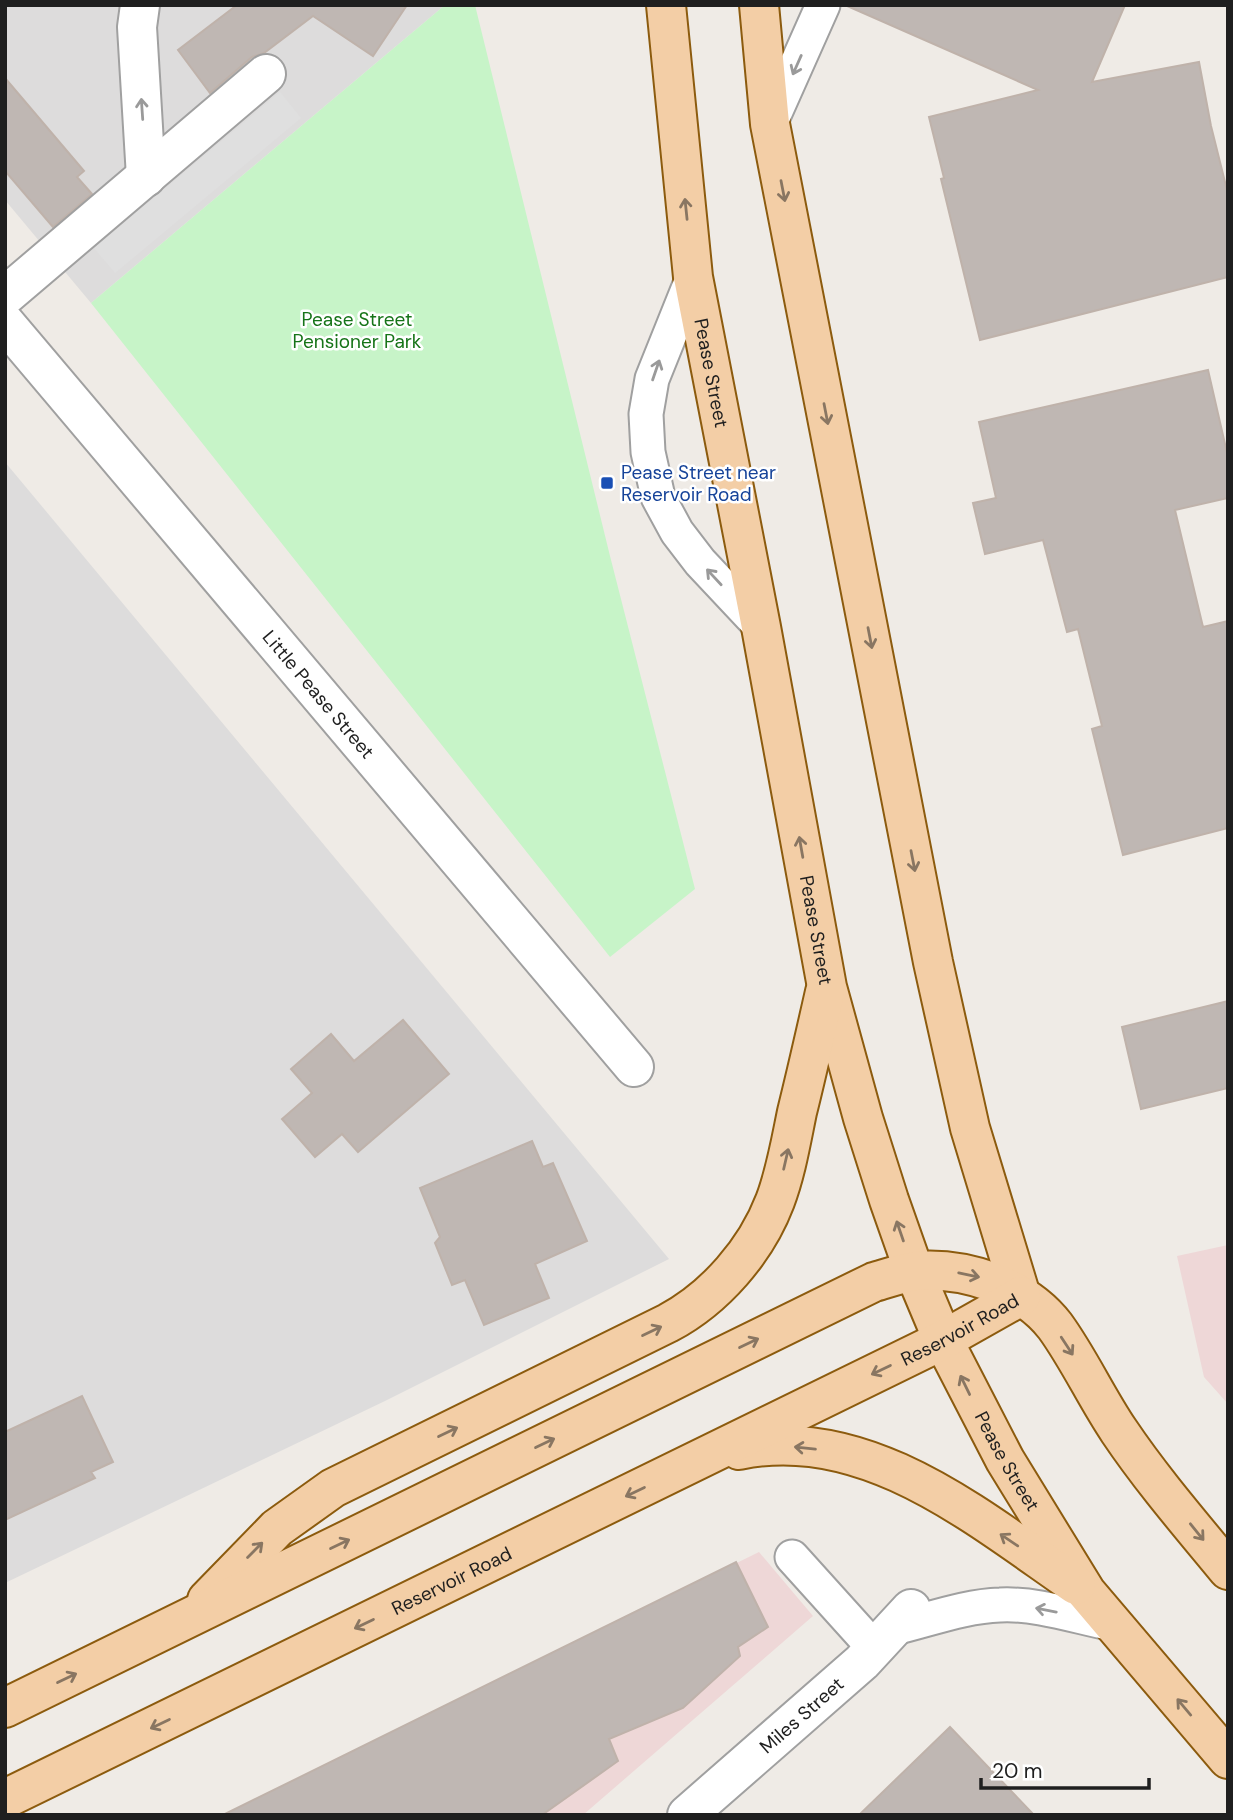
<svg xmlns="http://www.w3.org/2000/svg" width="1233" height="1820" viewBox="0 0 1233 1820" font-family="'DM Sans',sans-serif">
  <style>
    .residential { fill: #dddcdc }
    .commercial { fill: #eed7d7 }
    .park { fill: #c7f4c8 }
    .parking { fill: #dfdfdf }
    .building { fill: #bfb7b3; stroke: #bfb2aa; stroke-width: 2 }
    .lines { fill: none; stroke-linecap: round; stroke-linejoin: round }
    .service-casing { stroke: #a0a0a0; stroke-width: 37 }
    .minor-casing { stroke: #a0a0a0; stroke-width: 42 }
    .primary-casing { stroke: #8c5b0e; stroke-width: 42 }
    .service { stroke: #fff; stroke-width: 33 }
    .minor { stroke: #fff; stroke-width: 38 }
    .primary { stroke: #f3cea6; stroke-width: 38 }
    .oneway { stroke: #9a9a9a }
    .oneway2 { stroke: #897662 }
    .transit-dot { fill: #1a4fb4; stroke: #fff; stroke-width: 2.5 }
    .labels { text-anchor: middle; stroke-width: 5; stroke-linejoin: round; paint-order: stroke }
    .park-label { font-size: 19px; fill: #167418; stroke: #fff }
    .street-label { font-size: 19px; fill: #1f1f1f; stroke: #fff }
    .transit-label { font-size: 19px; fill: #164399; stroke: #fff; text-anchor: start }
  </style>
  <rect width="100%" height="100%" fill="#efebe6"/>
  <path class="residential" d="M 5,5 L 445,5 L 91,303 L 5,200 Z
    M 5,462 L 669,1259 L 385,1401 L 5,1583 Z"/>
  <path class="commercial" d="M 1228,1245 L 1228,1404 L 1204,1377 L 1177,1256 Z
    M 759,1552 L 813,1616 L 583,1815 L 225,1815 Z"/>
  <path class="park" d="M 445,5 L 475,5 L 610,556 L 695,889 L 610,957 L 91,303 Z"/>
  <path class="parking" d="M 280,92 L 301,118 L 115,273 L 94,248 Z"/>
  <path class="building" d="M 237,5 L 407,5 L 373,56 L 313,16 L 264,53 L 252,57 L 210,93 L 178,50 Z
    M 845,5 L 1125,5 L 1092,82 L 1199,62 L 1211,126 L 1228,194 L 1228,277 L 980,340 L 941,179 L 944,178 L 929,117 L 1038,90 Z
    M 5,78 L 84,171 L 77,177 L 92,194 L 53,227 L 5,171 Z
    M 1208,370 L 1228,457 L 1228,498 L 1175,510 L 1203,627 L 1228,621 L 1228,828 L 1123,855 L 1092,729 L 1102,726 L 1078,629 L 1067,632 L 1043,540 L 985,554 L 973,503 L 996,498 L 979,422 Z
    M 1228,1001 L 1228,1088 L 1141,1109 L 1122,1027 Z
    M 403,1020 L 449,1074 L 358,1152 L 342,1134 L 315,1157 L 282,1119 L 312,1093 L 291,1069 L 331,1034 L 354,1061 Z
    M 532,1141 L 543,1167 L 553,1163 L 587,1241 L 535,1264 L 549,1298 L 484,1325 L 465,1280 L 452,1285 L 435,1243 L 440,1237 L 420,1188 Z
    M 82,1396 L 113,1462 L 91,1472 L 95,1478 L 5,1520 L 5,1432 Z
    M 736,1562 L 768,1627 L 738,1647 L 740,1656 L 683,1708 L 609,1739 L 618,1761 L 542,1815 L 223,1815 Z
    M 950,1727 L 1034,1815 L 859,1815 Z"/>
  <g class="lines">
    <defs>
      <path id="service" d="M 770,124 L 823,5
        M 693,277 L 652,379 L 646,414 L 648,452 L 658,497 L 677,532 L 700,562 L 761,627
        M 792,1557 L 875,1649
        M 894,1628 C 928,1620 965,1606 1000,1605 C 1037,1603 1077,1617 1113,1624"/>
      <g id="minor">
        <path d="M 140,5 L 137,27 L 146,177"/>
        <path d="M 5,296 L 266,74"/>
        <path id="s1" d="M 5,323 L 634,1067"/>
        <path id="s2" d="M 687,1815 L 862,1662 L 911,1609"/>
      </g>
      <g id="primary">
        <path id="s3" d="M 666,5 L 693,277 L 761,627 L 827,987 L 863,1118 L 889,1200 L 914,1271 L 943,1340 L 1005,1460 L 1086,1592 L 1228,1759"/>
        <path d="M 759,5 L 770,124 L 933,962 L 970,1128 L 1021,1296"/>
        <path d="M 739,1450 C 866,1423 978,1518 1076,1585"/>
        <path d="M 207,1600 L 277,1528 L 333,1488 L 668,1323 C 715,1298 756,1251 775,1201 C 786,1172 791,1141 797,1112 C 807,1072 816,1032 825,992"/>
        <path d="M 5,1708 L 874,1282 C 888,1278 902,1273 916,1271 C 965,1267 1024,1286 1055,1326 C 1079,1359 1096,1397 1119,1431 C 1152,1480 1191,1525 1228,1570"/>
        <path id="s4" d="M 5,1799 L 943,1340 L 1021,1296"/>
      </g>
    </defs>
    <use href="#service" class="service-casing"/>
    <use href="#minor" class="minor-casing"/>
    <use href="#primary" class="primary-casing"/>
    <use href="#service" class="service"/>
    <use href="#minor" class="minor"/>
    <use href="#primary" class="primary"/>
  </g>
  <defs><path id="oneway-shaft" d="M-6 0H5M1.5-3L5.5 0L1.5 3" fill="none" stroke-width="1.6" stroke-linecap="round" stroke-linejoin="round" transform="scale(1.75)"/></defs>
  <g class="oneway">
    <use href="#oneway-shaft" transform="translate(797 65) rotate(114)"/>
    <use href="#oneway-shaft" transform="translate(142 109) rotate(-94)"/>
    <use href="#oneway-shaft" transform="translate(656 370) rotate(-71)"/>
    <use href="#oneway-shaft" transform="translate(714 577) rotate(-133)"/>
    <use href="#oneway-shaft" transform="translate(1046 1610) rotate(-169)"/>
  </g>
  <g class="oneway2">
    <use href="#oneway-shaft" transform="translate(783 191) rotate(79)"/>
    <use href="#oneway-shaft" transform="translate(686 209) rotate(-96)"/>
    <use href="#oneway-shaft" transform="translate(826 414) rotate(79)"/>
    <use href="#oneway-shaft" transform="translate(870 638) rotate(79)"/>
    <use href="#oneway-shaft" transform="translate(801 847) rotate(-100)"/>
    <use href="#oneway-shaft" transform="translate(913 861) rotate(79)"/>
    <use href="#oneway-shaft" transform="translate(786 1159) rotate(-77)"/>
    <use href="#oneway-shaft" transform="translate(900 1231) rotate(-109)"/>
    <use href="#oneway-shaft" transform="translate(969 1275) rotate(12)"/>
    <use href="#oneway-shaft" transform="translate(652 1331) rotate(-26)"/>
    <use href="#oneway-shaft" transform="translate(749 1343) rotate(-26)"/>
    <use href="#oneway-shaft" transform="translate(1067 1346) rotate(57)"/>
    <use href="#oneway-shaft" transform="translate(881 1370) rotate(154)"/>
    <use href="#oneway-shaft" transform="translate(965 1385) rotate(-116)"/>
    <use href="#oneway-shaft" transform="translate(448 1432) rotate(-26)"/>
    <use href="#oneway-shaft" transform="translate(545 1443) rotate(-26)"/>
    <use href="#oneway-shaft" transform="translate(805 1448) rotate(-174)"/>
    <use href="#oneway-shaft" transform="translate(635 1492) rotate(154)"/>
    <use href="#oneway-shaft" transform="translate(1197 1532) rotate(51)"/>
    <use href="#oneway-shaft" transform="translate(1009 1540) rotate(-146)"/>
    <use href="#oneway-shaft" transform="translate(340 1544) rotate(-26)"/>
    <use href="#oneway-shaft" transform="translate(255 1550) rotate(-45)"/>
    <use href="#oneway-shaft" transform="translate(364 1624) rotate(154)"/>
    <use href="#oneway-shaft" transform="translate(67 1678) rotate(-26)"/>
    <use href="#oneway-shaft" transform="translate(1184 1707) rotate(-130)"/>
    <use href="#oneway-shaft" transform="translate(160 1724) rotate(154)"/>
  </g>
  <rect class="transit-dot" x="600" y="476" width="14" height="14" rx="3.5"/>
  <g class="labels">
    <g class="park-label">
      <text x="357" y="326">Pease Street<tspan x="357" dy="22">Pensioner Park</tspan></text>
    </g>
    <g class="street-label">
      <text dy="7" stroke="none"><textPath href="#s3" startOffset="371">Pease Street</textPath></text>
      <text dy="7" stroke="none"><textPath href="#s1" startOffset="486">Little Pease Street</textPath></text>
      <text dy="7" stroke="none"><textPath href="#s3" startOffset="938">Pease Street</textPath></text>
      <text dy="7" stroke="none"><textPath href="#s4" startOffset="1064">Reservoir Road</textPath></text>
      <text dy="7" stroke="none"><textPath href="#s3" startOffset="1505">Pease Street</textPath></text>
      <text dy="7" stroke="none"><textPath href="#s4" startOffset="497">Reservoir Road</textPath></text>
      <text dy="7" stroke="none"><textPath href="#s2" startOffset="152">Miles Street</textPath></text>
    </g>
    <g class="transit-label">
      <text x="621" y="479">Pease Street near<tspan x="621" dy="22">Reservoir Road</tspan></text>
    </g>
  </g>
  <rect width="1233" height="1820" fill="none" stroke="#1f1f1f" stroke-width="14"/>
  <path d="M981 1778v10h168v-10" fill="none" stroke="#1f1f1f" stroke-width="3.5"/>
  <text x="992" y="1778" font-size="21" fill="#1f1f1f" stroke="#ffffff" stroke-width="5" paint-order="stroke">20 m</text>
</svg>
